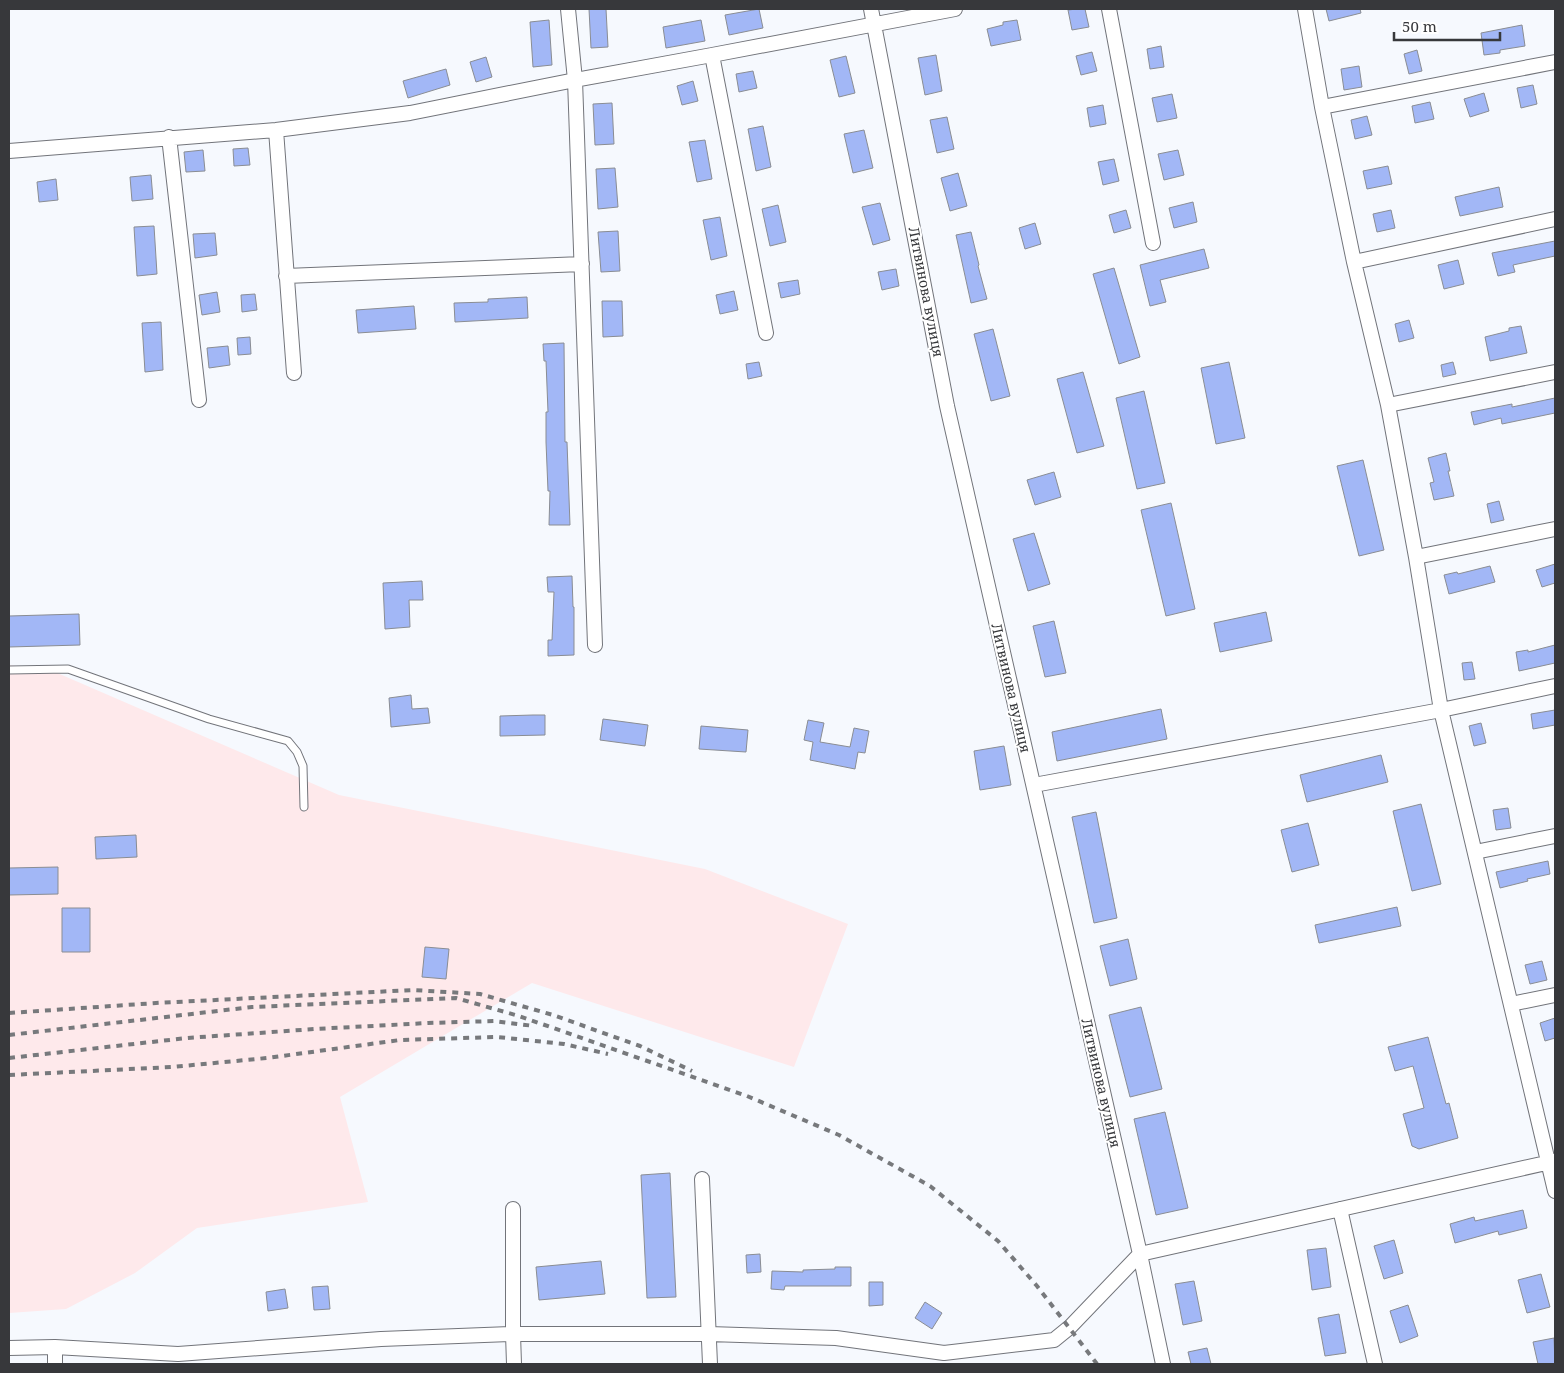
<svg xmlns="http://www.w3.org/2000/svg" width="1564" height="1373" viewBox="0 0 1564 1373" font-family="'Noto Serif',serif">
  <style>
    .industrial { fill: #fee9eb }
    .building { fill: #a2b7f6; stroke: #8a8d93 }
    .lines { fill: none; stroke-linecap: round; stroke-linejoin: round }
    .service-casing { stroke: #72747a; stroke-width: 9 }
    .minor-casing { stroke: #72747a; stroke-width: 16 }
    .service { stroke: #fff; stroke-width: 7 }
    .minor { stroke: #fff; stroke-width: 14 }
    .rail { stroke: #77797c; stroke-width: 4; stroke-dasharray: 6 6; stroke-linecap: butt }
    .labels { text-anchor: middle; stroke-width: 4; stroke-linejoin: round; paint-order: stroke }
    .street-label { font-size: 14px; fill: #37383b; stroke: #fff }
  </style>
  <rect width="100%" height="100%" fill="#f6f9fe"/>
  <path class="industrial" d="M 9,665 L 55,672 L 339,795 L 705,869 L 848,924 L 794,1067 L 532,983 L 340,1097 L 368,1202 L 197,1228 L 135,1273 L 66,1309 L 9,1313 Z"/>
  <path class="building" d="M 589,9 L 606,9 L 608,47 L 591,48 Z
    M 759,9 L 763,28 L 729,35 L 725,15 Z
    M 1077,9 L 1085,9 L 1089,27 L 1072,30 L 1068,10 Z
    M 1326,9 L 1360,9 L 1361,13 L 1329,21 Z
    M 549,20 L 552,65 L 533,67 L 530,22 Z
    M 701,20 L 705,41 L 666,48 L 663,27 Z
    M 1017,20 L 1021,40 L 991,46 L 987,29 L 1003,25 L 1003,22 Z
    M 1522,25 L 1525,46 L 1500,50 L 1500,53 L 1484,55 L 1481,33 Z
    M 1161,46 L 1164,67 L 1150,69 L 1147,49 Z
    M 1417,50 L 1422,71 L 1409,74 L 1404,54 Z
    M 1092,52 L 1097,71 L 1081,75 L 1076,56 Z
    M 936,55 L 942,91 L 925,95 L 918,58 Z
    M 846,56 L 855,93 L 839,97 L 830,60 Z
    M 486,57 L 492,77 L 476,82 L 470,62 Z
    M 1359,66 L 1362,87 L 1344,90 L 1341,69 Z
    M 446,69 L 450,85 L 408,98 L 403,81 Z
    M 753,71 L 757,88 L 739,92 L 736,74 Z
    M 693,81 L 698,101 L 682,105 L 677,86 Z
    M 1533,85 L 1537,104 L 1521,108 L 1517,88 Z
    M 1484,93 L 1489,111 L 1470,117 L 1464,99 Z
    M 1172,94 L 1177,118 L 1157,122 L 1152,98 Z
    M 1430,102 L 1434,119 L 1415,123 L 1412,106 Z
    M 612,103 L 614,144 L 595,145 L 593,104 Z
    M 1103,105 L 1106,124 L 1090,127 L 1087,108 Z
    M 1367,116 L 1372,135 L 1355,139 L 1351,120 Z
    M 947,117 L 954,149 L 937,153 L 930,120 Z
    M 763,126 L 771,167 L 756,171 L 748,129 Z
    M 864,130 L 873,168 L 853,173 L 844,134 Z
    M 705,140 L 712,179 L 697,182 L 689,142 Z
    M 248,148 L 250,165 L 234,166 L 233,149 Z
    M 203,150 L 205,171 L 186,172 L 184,152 Z
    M 1178,150 L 1184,175 L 1164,180 L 1158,154 Z
    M 1114,159 L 1119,181 L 1103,185 L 1098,162 Z
    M 1388,166 L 1392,184 L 1367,189 L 1363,171 Z
    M 615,168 L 618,207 L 598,209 L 596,169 Z
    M 958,173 L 967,206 L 950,211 L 941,178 Z
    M 151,175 L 153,199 L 132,201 L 130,177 Z
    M 56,179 L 58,200 L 39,202 L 37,182 Z
    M 1499,187 L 1503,207 L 1460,216 L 1455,197 Z
    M 1193,202 L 1197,222 L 1174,228 L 1169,208 Z
    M 880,203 L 890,240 L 873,245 L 862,207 Z
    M 778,205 L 786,242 L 770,246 L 762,209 Z
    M 1126,210 L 1131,228 L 1114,233 L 1109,215 Z
    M 1391,210 L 1395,228 L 1377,232 L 1373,214 Z
    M 720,217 L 727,256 L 711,260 L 703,220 Z
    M 1035,223 L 1041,244 L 1025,249 L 1019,228 Z
    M 154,226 L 157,274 L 137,276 L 134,227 Z
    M 618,231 L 620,271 L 601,272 L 598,232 Z
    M 971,232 L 979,265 L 978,266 L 987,299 L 971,303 L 956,235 Z
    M 215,233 L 217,255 L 195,258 L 193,234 Z
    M 1555,241 L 1555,256 L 1513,265 L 1515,272 L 1498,276 L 1492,253 Z
    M 1204,249 L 1209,268 L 1160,280 L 1166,302 L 1150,306 L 1140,265 Z
    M 1458,260 L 1464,284 L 1444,289 L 1438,265 Z
    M 1114,268 L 1140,357 L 1119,364 L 1093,274 Z
    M 896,269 L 899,286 L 882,290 L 878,272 Z
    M 798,280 L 800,294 L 781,298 L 778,283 Z
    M 734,291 L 738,310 L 720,314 L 716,295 Z
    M 217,292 L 220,312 L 202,315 L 199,295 Z
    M 255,294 L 257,310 L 242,312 L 241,295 Z
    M 527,297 L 528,318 L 455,322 L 454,303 L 488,302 L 488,299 Z
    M 602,301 L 622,301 L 623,336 L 603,337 Z
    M 414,306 L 416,329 L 358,333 L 356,310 Z
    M 1409,320 L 1414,338 L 1399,342 L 1395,324 Z
    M 161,322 L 163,370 L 145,372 L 142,323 Z
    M 1521,326 L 1527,353 L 1490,361 L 1485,337 L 1509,331 L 1509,328 Z
    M 993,329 L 1010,396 L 991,401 L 974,334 Z
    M 250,337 L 251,354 L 238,355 L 237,338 Z
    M 564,343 L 565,442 L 567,442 L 570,525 L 549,525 L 550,491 L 548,491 L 546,442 L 546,412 L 548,412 L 546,361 L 544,361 L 543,344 Z
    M 228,346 L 230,365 L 209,368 L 207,348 Z
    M 759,362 L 762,376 L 748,379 L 746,364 Z
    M 1229,362 L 1245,438 L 1216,444 L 1201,368 Z
    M 1453,362 L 1456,374 L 1443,377 L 1441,365 Z
    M 1083,372 L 1104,446 L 1077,453 L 1057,379 Z
    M 1144,391 L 1165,483 L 1137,489 L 1116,398 Z
    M 1555,398 L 1555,413 L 1502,424 L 1501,418 L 1474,425 L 1471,412 L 1512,404 L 1512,407 Z
    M 1446,453 L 1450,471 L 1448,471 L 1454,496 L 1434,500 L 1430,483 L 1434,482 L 1428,458 Z
    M 1363,460 L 1384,550 L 1359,556 L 1337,466 Z
    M 1054,472 L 1061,497 L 1035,505 L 1027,480 Z
    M 1499,501 L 1504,520 L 1491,523 L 1487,504 Z
    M 1171,503 L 1195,609 L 1166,616 L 1141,510 Z
    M 1034,533 L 1050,584 L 1028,591 L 1013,539 Z
    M 1555,564 L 1555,583 L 1542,587 L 1536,570 Z
    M 1490,566 L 1495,582 L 1449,594 L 1444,575 L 1457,572 L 1458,574 Z
    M 572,576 L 573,607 L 574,607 L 574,655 L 548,656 L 548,640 L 552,640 L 554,592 L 548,592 L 547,577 Z
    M 422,581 L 423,600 L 409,600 L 410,627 L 385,629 L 383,583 Z
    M 1266,612 L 1272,641 L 1220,652 L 1214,623 Z
    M 79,614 L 80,645 L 9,647 L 9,616 Z
    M 1054,621 L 1066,673 L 1045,677 L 1033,626 Z
    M 1555,645 L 1555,663 L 1519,671 L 1516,652 L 1528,650 L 1528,652 Z
    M 1472,662 L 1475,679 L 1464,680 L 1462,663 Z
    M 411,695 L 412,709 L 428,708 L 430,723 L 391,727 L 389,698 Z
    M 1161,709 L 1167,739 L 1057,761 L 1052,732 Z
    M 1555,710 L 1555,725 L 1533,729 L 1531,714 Z
    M 533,715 L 545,715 L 545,735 L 500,736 L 500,716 Z
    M 603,719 L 648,725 L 645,746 L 600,740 Z
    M 808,720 L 824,723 L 820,742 L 850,747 L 854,728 L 869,731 L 865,753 L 858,752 L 855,769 L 810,760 L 813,742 L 804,740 Z
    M 1481,723 L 1486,743 L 1474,746 L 1469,726 Z
    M 701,726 L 748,730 L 746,752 L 699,749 Z
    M 1004,746 L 1011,785 L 980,790 L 974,751 Z
    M 1381,755 L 1388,782 L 1307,802 L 1300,775 Z
    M 1421,804 L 1441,884 L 1412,891 L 1393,811 Z
    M 1508,808 L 1511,828 L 1496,830 L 1493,810 Z
    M 1096,812 L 1117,918 L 1094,923 L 1072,817 Z
    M 1308,823 L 1319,865 L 1292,872 L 1281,830 Z
    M 136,835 L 137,857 L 96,859 L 95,837 Z
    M 1548,861 L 1550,874 L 1527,879 L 1528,881 L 1500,888 L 1496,872 Z
    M 58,867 L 58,894 L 9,895 L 9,868 Z
    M 1397,907 L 1401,926 L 1319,943 L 1315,925 Z
    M 62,908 L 90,908 L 90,952 L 62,952 Z
    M 1128,939 L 1137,979 L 1110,986 L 1100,946 Z
    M 425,947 L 449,949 L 446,979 L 422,977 Z
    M 1542,961 L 1547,980 L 1530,984 L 1525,965 Z
    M 1141,1007 L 1162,1089 L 1130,1097 L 1109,1015 Z
    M 1555,1018 L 1555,1038 L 1545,1041 L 1540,1023 Z
    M 1428,1037 L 1446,1104 L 1449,1103 L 1458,1138 L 1419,1149 L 1412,1146 L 1403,1114 L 1424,1108 L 1413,1066 L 1395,1071 L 1388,1047 Z
    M 1165,1112 L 1188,1208 L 1156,1215 L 1134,1119 Z
    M 670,1173 L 676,1297 L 647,1298 L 641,1175 Z
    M 1523,1210 L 1527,1228 L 1499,1235 L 1498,1231 L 1455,1243 L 1450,1224 L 1474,1217 L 1475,1221 Z
    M 1394,1240 L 1403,1273 L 1384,1279 L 1374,1246 Z
    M 1326,1248 L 1331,1287 L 1312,1290 L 1307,1250 Z
    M 760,1254 L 761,1272 L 747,1273 L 746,1255 Z
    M 601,1261 L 605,1294 L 539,1300 L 536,1267 Z
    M 835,1267 L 851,1267 L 851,1286 L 785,1286 L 784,1290 L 771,1289 L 772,1271 L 803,1272 L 803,1270 L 835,1269 Z
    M 1541,1274 L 1550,1307 L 1527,1313 L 1518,1280 Z
    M 1194,1281 L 1202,1321 L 1183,1325 L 1175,1284 Z
    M 869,1282 L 883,1282 L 883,1305 L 869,1306 Z
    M 328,1286 L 330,1309 L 314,1310 L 312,1287 Z
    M 285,1289 L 288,1308 L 268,1311 L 266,1292 Z
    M 925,1302 L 942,1313 L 932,1329 L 915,1318 Z
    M 1408,1305 L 1418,1336 L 1400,1343 L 1390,1311 Z
    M 1339,1314 L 1346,1353 L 1325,1356 L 1318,1318 Z
    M 1554,1338 L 1555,1364 L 1538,1364 L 1533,1342 Z
    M 1207,1348 L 1211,1364 L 1191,1364 L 1188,1352 Z"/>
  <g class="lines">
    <defs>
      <path id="service" d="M 9,670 L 68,669 L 209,719 L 288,741 L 297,752 L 303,766 L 304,807"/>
      <path id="minor" d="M 568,9 L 575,80 L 595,645
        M 871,9 L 947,406 L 1140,1254 L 1163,1364
        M 1109,9 L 1153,243
        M 1305,9 L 1322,107 L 1354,262 L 1388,405 L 1416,557 L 1441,710 L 1555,1191
        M 712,55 L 766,333
        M 1322,107 L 1555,62
        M 276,130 L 294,373
        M 169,137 L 199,400
        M 9,151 L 276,130 L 410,113 L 575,80 L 712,55 L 955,9
        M 1354,262 L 1555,219
        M 286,276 L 582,264
        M 1388,405 L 1555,372
        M 1416,557 L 1555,529
        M 1034,785 L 1441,710 L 1555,686
        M 1475,852 L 1555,836
        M 1511,1004 L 1555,995
        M 702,1179 L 710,1364
        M 513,1209 L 513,1334 L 514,1364
        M 1340,1209 L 1375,1364
        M 55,1347 L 55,1364
        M 9,1348 L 55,1347 L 178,1354 L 381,1339 L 513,1334 L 709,1334 L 836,1338 L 944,1353 L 1054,1340 L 1070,1327 L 1140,1254 L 1555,1161"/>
    </defs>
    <use href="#service" class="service-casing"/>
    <use href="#minor" class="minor-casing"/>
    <use href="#service" class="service"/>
    <use href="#minor" class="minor"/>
    <path class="rail" d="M 9,1013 L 156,1003 L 413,990 L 480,994 L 553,1015 L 640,1046 L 692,1071
      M 9,1035 L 252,1007 L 456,998 L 519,1016 L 747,1096 L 839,1135 L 930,1186 L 998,1241 L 1037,1286 L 1097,1364
      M 9,1058 L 187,1038 L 315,1029 L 428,1023 L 494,1021 L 534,1026
      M 9,1075 L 172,1067 L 267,1058 L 400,1040 L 497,1037 L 564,1044 L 608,1054"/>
  </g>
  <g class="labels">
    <g class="street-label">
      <text transform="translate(926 292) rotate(79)" y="5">Литвинова вулиця</text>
      <text transform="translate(1011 688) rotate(77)" y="5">Литвинова вулиця</text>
      <text transform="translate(1101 1083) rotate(77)" y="5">Литвинова вулиця</text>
    </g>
  </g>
  <rect width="1564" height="1373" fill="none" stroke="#37383b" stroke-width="20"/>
  <path d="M1394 32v8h106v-8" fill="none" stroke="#37383b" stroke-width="2.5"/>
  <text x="1402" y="32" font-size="15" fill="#37383b" stroke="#ffffff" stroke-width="4" paint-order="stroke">50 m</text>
</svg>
